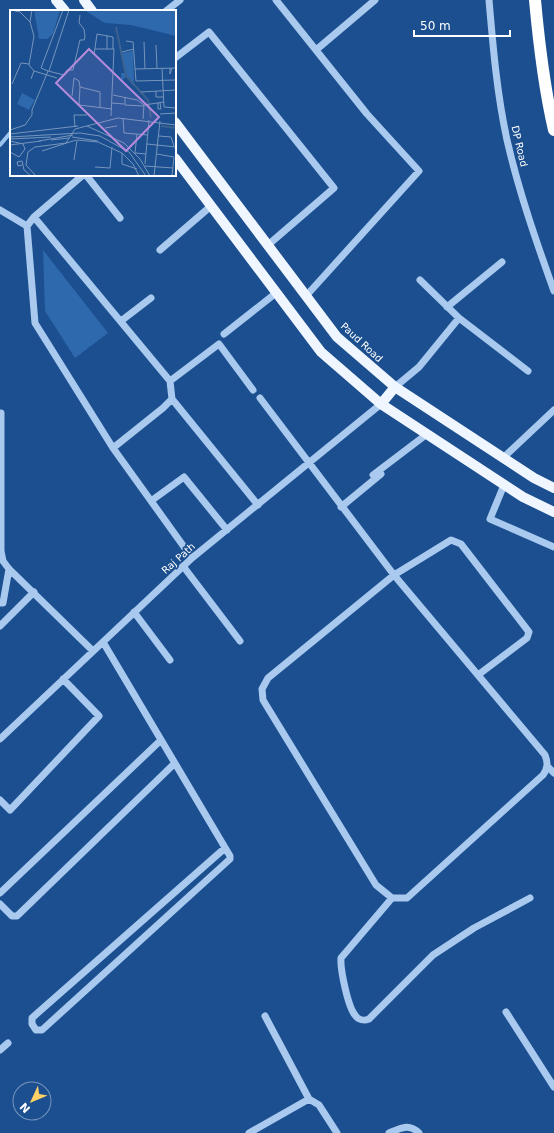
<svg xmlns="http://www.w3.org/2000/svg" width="554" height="1133" viewBox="0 0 554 1133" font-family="'DejaVu Sans',sans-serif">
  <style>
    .green { fill: #2e69ad }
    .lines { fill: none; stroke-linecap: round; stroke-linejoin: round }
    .stream { stroke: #9cc4f0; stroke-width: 4 }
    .minor { stroke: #a9c9ee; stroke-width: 7 }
    .major { stroke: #f0f6ff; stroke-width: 10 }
    .highway { stroke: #fff; stroke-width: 12 }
    .labels { text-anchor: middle; stroke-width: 3.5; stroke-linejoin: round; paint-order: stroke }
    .street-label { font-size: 10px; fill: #fff; stroke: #1b4f8f }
    .inset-river { fill: none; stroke: #3c6290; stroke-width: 2 }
    .inset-road { fill: none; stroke: #7695bc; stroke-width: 1 }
    .view { fill: #b68bdc; fill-opacity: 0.15; stroke: #b68bdc; stroke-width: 2 }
    .inset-edge { fill: none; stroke: #fff; stroke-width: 2 }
  </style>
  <rect width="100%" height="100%" fill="#1b4f8f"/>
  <path class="green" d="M 43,250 L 108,333 L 75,358 L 45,311 Z"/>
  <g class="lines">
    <path class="stream" d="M 0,145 L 11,132"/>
    <path class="minor" d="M 276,0 L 367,114 L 419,171 L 306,296
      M 489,0 C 493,47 497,94 507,140 C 519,192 536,241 554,291
      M 166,11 L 180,0
      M 316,50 L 375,0
      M 175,58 L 209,32 L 334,188 L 268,245
      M 83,175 L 34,217 L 27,226 L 35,323 L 113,448 L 192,558
      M 86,175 L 120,218
      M 0,210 L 27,226
      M 34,217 L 170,381 L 172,399 L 163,408 L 113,448
      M 160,250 L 211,206
      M 420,280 L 459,318 L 528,371
      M 447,307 L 502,262
      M 121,321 L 151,298
      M 224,334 L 276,293
      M 170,381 L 219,344 L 253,390
      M 395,387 L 419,367 L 459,318
      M 260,398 L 394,575 L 545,755 C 548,763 548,768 543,775 L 407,898 L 392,898 L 376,885 L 263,700 L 262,689 L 268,678 L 394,575 L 451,540 L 461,544 L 529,632 L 527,638 L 478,675
      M 172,399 L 258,505
      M 1,413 L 1,551 L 3,561 L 9,569 L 93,651
      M 503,458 L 554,410
      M 373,475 L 427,434
      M 504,485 L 490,519 L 554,547
      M 151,501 L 184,477 L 227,530
      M 341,507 L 381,474
      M 183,566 L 240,641
      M 0,603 L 3,603 L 9,569
      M 134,612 L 170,660
      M 0,626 L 34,592
      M 103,642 L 230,856 L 230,859 L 42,1030 L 36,1030 L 32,1024 L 32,1018 L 225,848
      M 0,739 L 192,558 L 381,404
      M 547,766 L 554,773
      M 0,800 L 10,810 L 99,716 L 63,679
      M 0,893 L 160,741
      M 392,898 L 341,958 C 340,969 348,1007 355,1015 C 358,1020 364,1021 369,1019 L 433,955 L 474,928 L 530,898
      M 0,904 L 12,916 L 17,916 L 174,764
      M 506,1012 L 554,1087
      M 265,1016 L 309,1099
      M 0,1050 L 8,1043
      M 249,1133 L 309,1099 L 319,1105 L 337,1133
      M 389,1133 C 401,1128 409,1123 419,1133"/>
    <path class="major" d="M 56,0 L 65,11
      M 84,0 L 92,11
      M 175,122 L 337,337 L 395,387 L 534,478 L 554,488
      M 175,158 L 321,352 L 381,404 L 523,497 L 554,512
      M 381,404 L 395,387"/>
    <path class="highway" d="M 535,0 C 539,44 544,87 554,130"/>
  </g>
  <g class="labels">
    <g class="street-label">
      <text transform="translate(520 146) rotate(77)" y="4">DP Road</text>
      <text transform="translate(362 342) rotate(43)" y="4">Paud Road</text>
      <text transform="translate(178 558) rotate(-42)" y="4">Raj Path</text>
    </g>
  </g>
  <g transform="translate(10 10)">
    <rect width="166" height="166" fill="#1b4f8f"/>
    <path d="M 24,0 L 50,0 L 43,24 L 37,29 L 29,29 ZM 74,0 L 166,0 L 166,26 L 121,15 L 95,13 ZM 123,41 L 124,75 L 124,76 L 116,67 L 111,71 L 111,63 L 115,63 L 112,43 ZM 12,83 L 25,90 L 19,100 L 7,94 Z" fill="#2e69ad"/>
    <path class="inset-river" d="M 106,17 L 116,66 L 138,90 L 141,108M 151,116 L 166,118"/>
    <path class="inset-road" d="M 1,0 L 10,2 L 20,12M 22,0 L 20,12 L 24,26 L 19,55 L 24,61M 97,25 L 97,39M 116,31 L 123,32 L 126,71 L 166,70M 134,32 L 135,59M 146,35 L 147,58M 85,39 L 104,39 L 101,106M 112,42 L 124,39M 84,45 L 87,24 L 103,27 L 103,39M 152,58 L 154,97 L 166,98M 160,58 L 160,64 L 162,58M 125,59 L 166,58M 38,61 L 31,58 L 53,0M 39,61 L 59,0M 21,69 L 24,61 L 47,68M 2,74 L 11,53 L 19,54M 146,81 L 146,87 L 153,87M 131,82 L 166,80M 103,85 L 127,90 L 134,95 L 133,109M 62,86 L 64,68 L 69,71 L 70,77M 115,87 L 115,95 L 134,96M 102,93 L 114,94M 148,93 L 148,99 L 151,99 L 150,93M 134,95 L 154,92M 90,97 L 90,82 L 70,77 L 69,95 L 102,99M 150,104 L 166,103M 113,108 L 114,123 L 138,125M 77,116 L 114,133 L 130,149 L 140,166M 65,117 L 64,105 L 77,105M 95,118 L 107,116M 0,120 L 15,115 L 22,105 L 22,100 L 38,61 L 54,65 L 57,60 L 63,60 L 70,30 L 74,30 L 75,27 L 74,19 L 69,13 L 70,5M 0,124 L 68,116M 127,124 L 125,143 L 136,144M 149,126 L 161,127 L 164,136M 0,127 L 70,123 L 90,126 L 119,142 L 136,166M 62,127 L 88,131M 0,129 L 41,127M 41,130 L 59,128M 0,131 L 13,134 L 15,139 L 9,147 L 0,142M 29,131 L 63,125M 137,134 L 166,137M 0,135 L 31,131M 32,141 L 66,130M 112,143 L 112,154 L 127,159M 147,144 L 164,147 L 162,166M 64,150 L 67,130 L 88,132 L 112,143 L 123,154 L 129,166M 135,154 L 139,110M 12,155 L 8,156 L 7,152 L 12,151 L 14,160 L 21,166M 135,156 L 163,158M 85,157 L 100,158 L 102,137M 26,166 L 16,155 L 18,142 L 25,137 L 56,133 L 65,119 L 108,108 L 166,115M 144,166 L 150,111"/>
    <path class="view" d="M 79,39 L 149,107 L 116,141 L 46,73 Z"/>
    <rect width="166" height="166" class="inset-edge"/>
  </g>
  <g transform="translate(32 1101) rotate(226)"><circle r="19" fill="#1b4f8f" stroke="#7695bc"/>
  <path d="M0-3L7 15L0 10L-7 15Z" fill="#ffd166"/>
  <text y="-6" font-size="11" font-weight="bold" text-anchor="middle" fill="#ffffff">N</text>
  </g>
  <path d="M414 30v6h96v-6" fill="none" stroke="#ffffff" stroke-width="2"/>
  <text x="420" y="30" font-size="12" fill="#ffffff" stroke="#1b4f8f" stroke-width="3" paint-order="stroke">50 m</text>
</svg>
